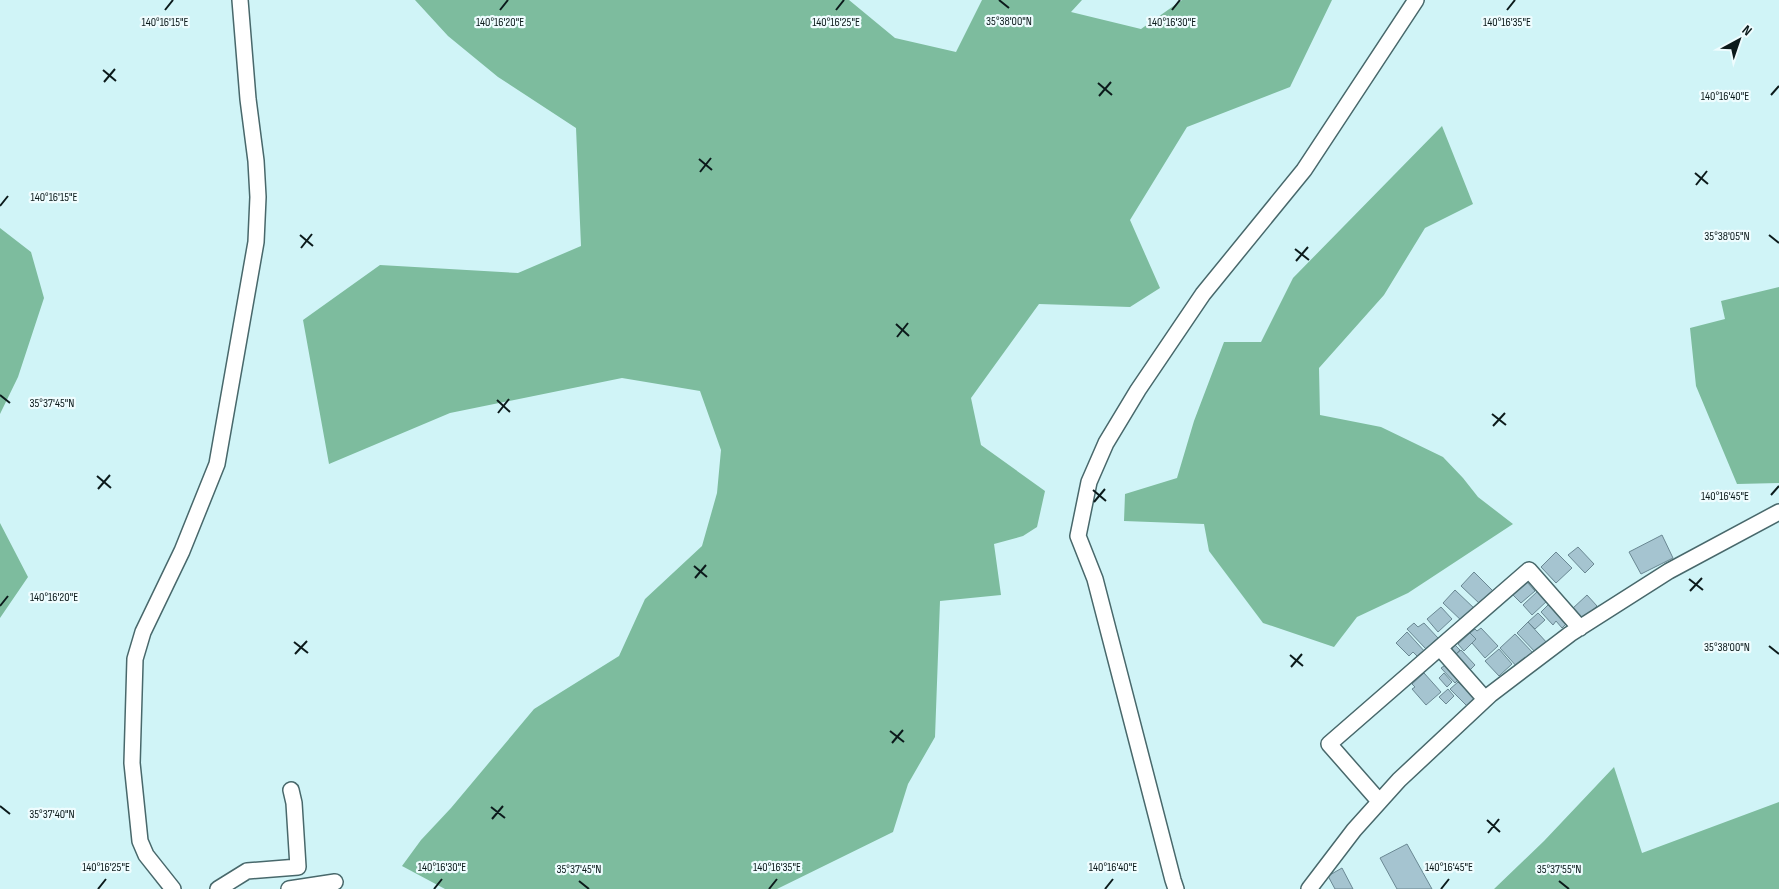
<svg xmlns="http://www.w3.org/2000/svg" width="1779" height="889" viewBox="0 0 1779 889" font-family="'Sofia Sans Condensed',sans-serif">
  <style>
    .forest { fill: #7dbc9e }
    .building { fill: #a5c4d0; stroke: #6a8893 }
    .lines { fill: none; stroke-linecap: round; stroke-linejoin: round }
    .minor-casing { stroke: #48686b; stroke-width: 18 }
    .minor { stroke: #fff; stroke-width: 15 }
    .ticks { fill: none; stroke: #0c1a1b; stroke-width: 2 }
    .ticks-label { font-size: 12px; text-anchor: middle; fill: #0c1a1b; stroke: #eefcfe; stroke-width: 4.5; stroke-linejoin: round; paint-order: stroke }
  </style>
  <rect width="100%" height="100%" fill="#d0f4f7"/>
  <path class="forest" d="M 415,0 L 849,0 L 895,38 L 956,52 L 982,0 L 1082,0 L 1071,12 L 1141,29 L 1182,0 L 1332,0 L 1290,87 L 1187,127 L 1130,220 L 1160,288 L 1130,307 L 1039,304 L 971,398 L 981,445 L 1045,491 L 1037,527 L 1023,536 L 994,544 L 1001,595 L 940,601 L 935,737 L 908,784 L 893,832 L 777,889 L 445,889 L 402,866 L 421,840 L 451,808 L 534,709 L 619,656 L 645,599 L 702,546 L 717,493 L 721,450 L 700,391 L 622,378 L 450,413 L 329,464 L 303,320 L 380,265 L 518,273 L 581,246 L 576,128 L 498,77 L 448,36 Z
    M 1442,126 L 1473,204 L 1425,228 L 1384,295 L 1319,368 L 1320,415 L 1381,427 L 1443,457 L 1463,478 L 1478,497 L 1513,524 L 1408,593 L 1357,617 L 1334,647 L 1263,623 L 1209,551 L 1204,524 L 1124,521 L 1125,494 L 1177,478 L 1194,421 L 1224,342 L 1261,342 L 1293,278 Z
    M 0,228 L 31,252 L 44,298 L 18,377 L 0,414 Z
    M 1779,287 L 1779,483 L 1737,484 L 1696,386 L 1690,328 L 1725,319 L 1721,301 Z
    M 0,523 L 28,577 L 0,618 Z
    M 1614,767 L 1642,853 L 1779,802 L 1779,889 L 1494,889 L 1544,841 Z"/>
  <path class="building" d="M 1662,535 L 1673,558 L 1641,574 L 1629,552 Z
    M 1578,547 L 1594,564 L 1585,573 L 1568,555 Z
    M 1556,552 L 1572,568 L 1556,583 L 1541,567 Z
    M 1474,572 L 1493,591 L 1480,604 L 1461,586 Z
    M 1526,581 L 1535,591 L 1521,603 L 1512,594 Z
    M 1455,590 L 1476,610 L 1464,623 L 1443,603 Z
    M 1539,590 L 1548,600 L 1532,615 L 1523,605 Z
    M 1587,595 L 1597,606 L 1582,620 L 1572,609 Z
    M 1551,602 L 1569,621 L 1562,628 L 1556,621 L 1553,625 L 1541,612 Z
    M 1441,607 L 1452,619 L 1438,632 L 1427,619 Z
    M 1538,613 L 1545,620 L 1535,629 L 1528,622 Z
    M 1528,622 L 1548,644 L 1537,654 L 1517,633 Z
    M 1414,623 L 1418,627 L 1424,623 L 1438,638 L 1426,649 L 1407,629 Z
    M 1481,628 L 1498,646 L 1485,658 L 1472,643 L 1476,639 L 1470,633 L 1475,629 L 1477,631 Z
    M 1407,632 L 1426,653 L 1420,659 L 1413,652 L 1409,656 L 1396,643 Z
    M 1470,633 L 1476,639 L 1464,651 L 1458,644 Z
    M 1515,634 L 1534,654 L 1518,668 L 1500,648 Z
    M 1455,645 L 1460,650 L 1454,656 L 1452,648 Z
    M 1499,649 L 1512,664 L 1499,676 L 1485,661 Z
    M 1461,650 L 1475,665 L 1468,672 L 1454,656 Z
    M 1447,664 L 1460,678 L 1455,683 L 1441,668 Z
    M 1424,673 L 1441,692 L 1426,705 L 1412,689 L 1415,687 L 1412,684 Z
    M 1444,673 L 1452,682 L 1447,687 L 1439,678 Z
    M 1458,682 L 1475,699 L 1467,706 L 1450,689 Z
    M 1448,689 L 1454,696 L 1446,704 L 1439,697 Z
    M 1407,844 L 1432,889 L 1397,889 L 1380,858 Z
    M 1342,868 L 1353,889 L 1335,889 L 1328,876 Z"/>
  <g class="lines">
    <defs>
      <path id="minor" d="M 1440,648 L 1485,699
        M 1379,801 L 1329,744 L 1529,570 L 1580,628
        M 173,889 L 146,855 L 140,841 L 132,763 L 135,659 L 143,632 L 182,551 L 217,464 L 256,242 L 258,197 L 256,161 L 248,99 L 240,0
        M 218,889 L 247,871 L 298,867 L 294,803 L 291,790
        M 289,889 L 335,882
        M 1176,889 L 1173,880 L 1095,579 L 1078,536 L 1089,482 L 1106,443 L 1138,390 L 1203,294 L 1304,170 L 1416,0
        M 1309,889 L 1354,830 L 1399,780 L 1491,694 L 1570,634 L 1669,571 L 1779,512"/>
    </defs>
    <use href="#minor" class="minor-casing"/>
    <use href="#minor" class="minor"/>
  </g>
  <path class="ticks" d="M 999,0 L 1009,8M 165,10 L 173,0M 500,10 L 508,0M 836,10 L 844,0M 1172,10 L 1180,0M 1507,10 L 1515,0M 103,70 L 116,81M 104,82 L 115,69M 1098,83 L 1112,95M 1771,95 L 1779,86M 1099,96 L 1111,82M 699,159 L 712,170M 700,172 L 711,158M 1695,173 L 1708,184M 1696,185 L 1707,171M 0,206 L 8,196M 300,235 L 313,246M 1769,235 L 1779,243M 301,248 L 312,234M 1295,249 L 1309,260M 1296,261 L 1308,247M 896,324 L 909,336M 897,337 L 908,323M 0,395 L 10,403M 497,400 L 510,412M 498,413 L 509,399M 1492,414 L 1506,425M 1493,426 L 1505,413M 97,476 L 111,488M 98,489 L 110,475M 1093,490 L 1106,501M 1771,495 L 1779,486M 1094,502 L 1105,489M 694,566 L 707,577M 695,578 L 706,565M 1689,579 L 1703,590M 1690,591 L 1702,578M 0,606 L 8,596M 294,642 L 308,653M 1769,646 L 1779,654M 295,654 L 307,641M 1290,655 L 1303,666M 1291,667 L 1302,654M 890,731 L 904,742M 892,743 L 903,730M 0,806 L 10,814M 491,807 L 505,818M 492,819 L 503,806M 1487,820 L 1500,832M 1488,833 L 1499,819M 579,881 L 589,889M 1559,881 L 1569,889M 98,889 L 106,879M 434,889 L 442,879M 769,889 L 777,879M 1105,889 L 1113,879M 1441,889 L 1449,879"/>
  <g class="ticks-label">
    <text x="1009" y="25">35°38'00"N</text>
    <text x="165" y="26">140°16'15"E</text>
    <text x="500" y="26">140°16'20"E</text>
    <text x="836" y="26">140°16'25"E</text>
    <text x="1172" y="26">140°16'30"E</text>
    <text x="1507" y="26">140°16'35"E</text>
    <text x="1725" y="100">140°16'40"E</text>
    <text x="54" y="201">140°16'15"E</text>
    <text x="1727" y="240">35°38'05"N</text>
    <text x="52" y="407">35°37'45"N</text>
    <text x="1725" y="500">140°16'45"E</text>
    <text x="54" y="601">140°16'20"E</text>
    <text x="1727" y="651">35°38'00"N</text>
    <text x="52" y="818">35°37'40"N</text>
    <text x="106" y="871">140°16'25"E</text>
    <text x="442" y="871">140°16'30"E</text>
    <text x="777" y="871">140°16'35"E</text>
    <text x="1113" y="871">140°16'40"E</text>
    <text x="1449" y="871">140°16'45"E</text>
    <text x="579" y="873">35°37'45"N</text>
    <text x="1559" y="873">35°37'55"N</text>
  </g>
  <g transform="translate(1739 40) rotate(40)" stroke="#eefcfe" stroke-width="4" paint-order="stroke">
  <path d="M0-4L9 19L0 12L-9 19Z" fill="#0c1a1b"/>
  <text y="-8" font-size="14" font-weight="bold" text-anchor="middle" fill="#0c1a1b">N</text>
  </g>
</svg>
